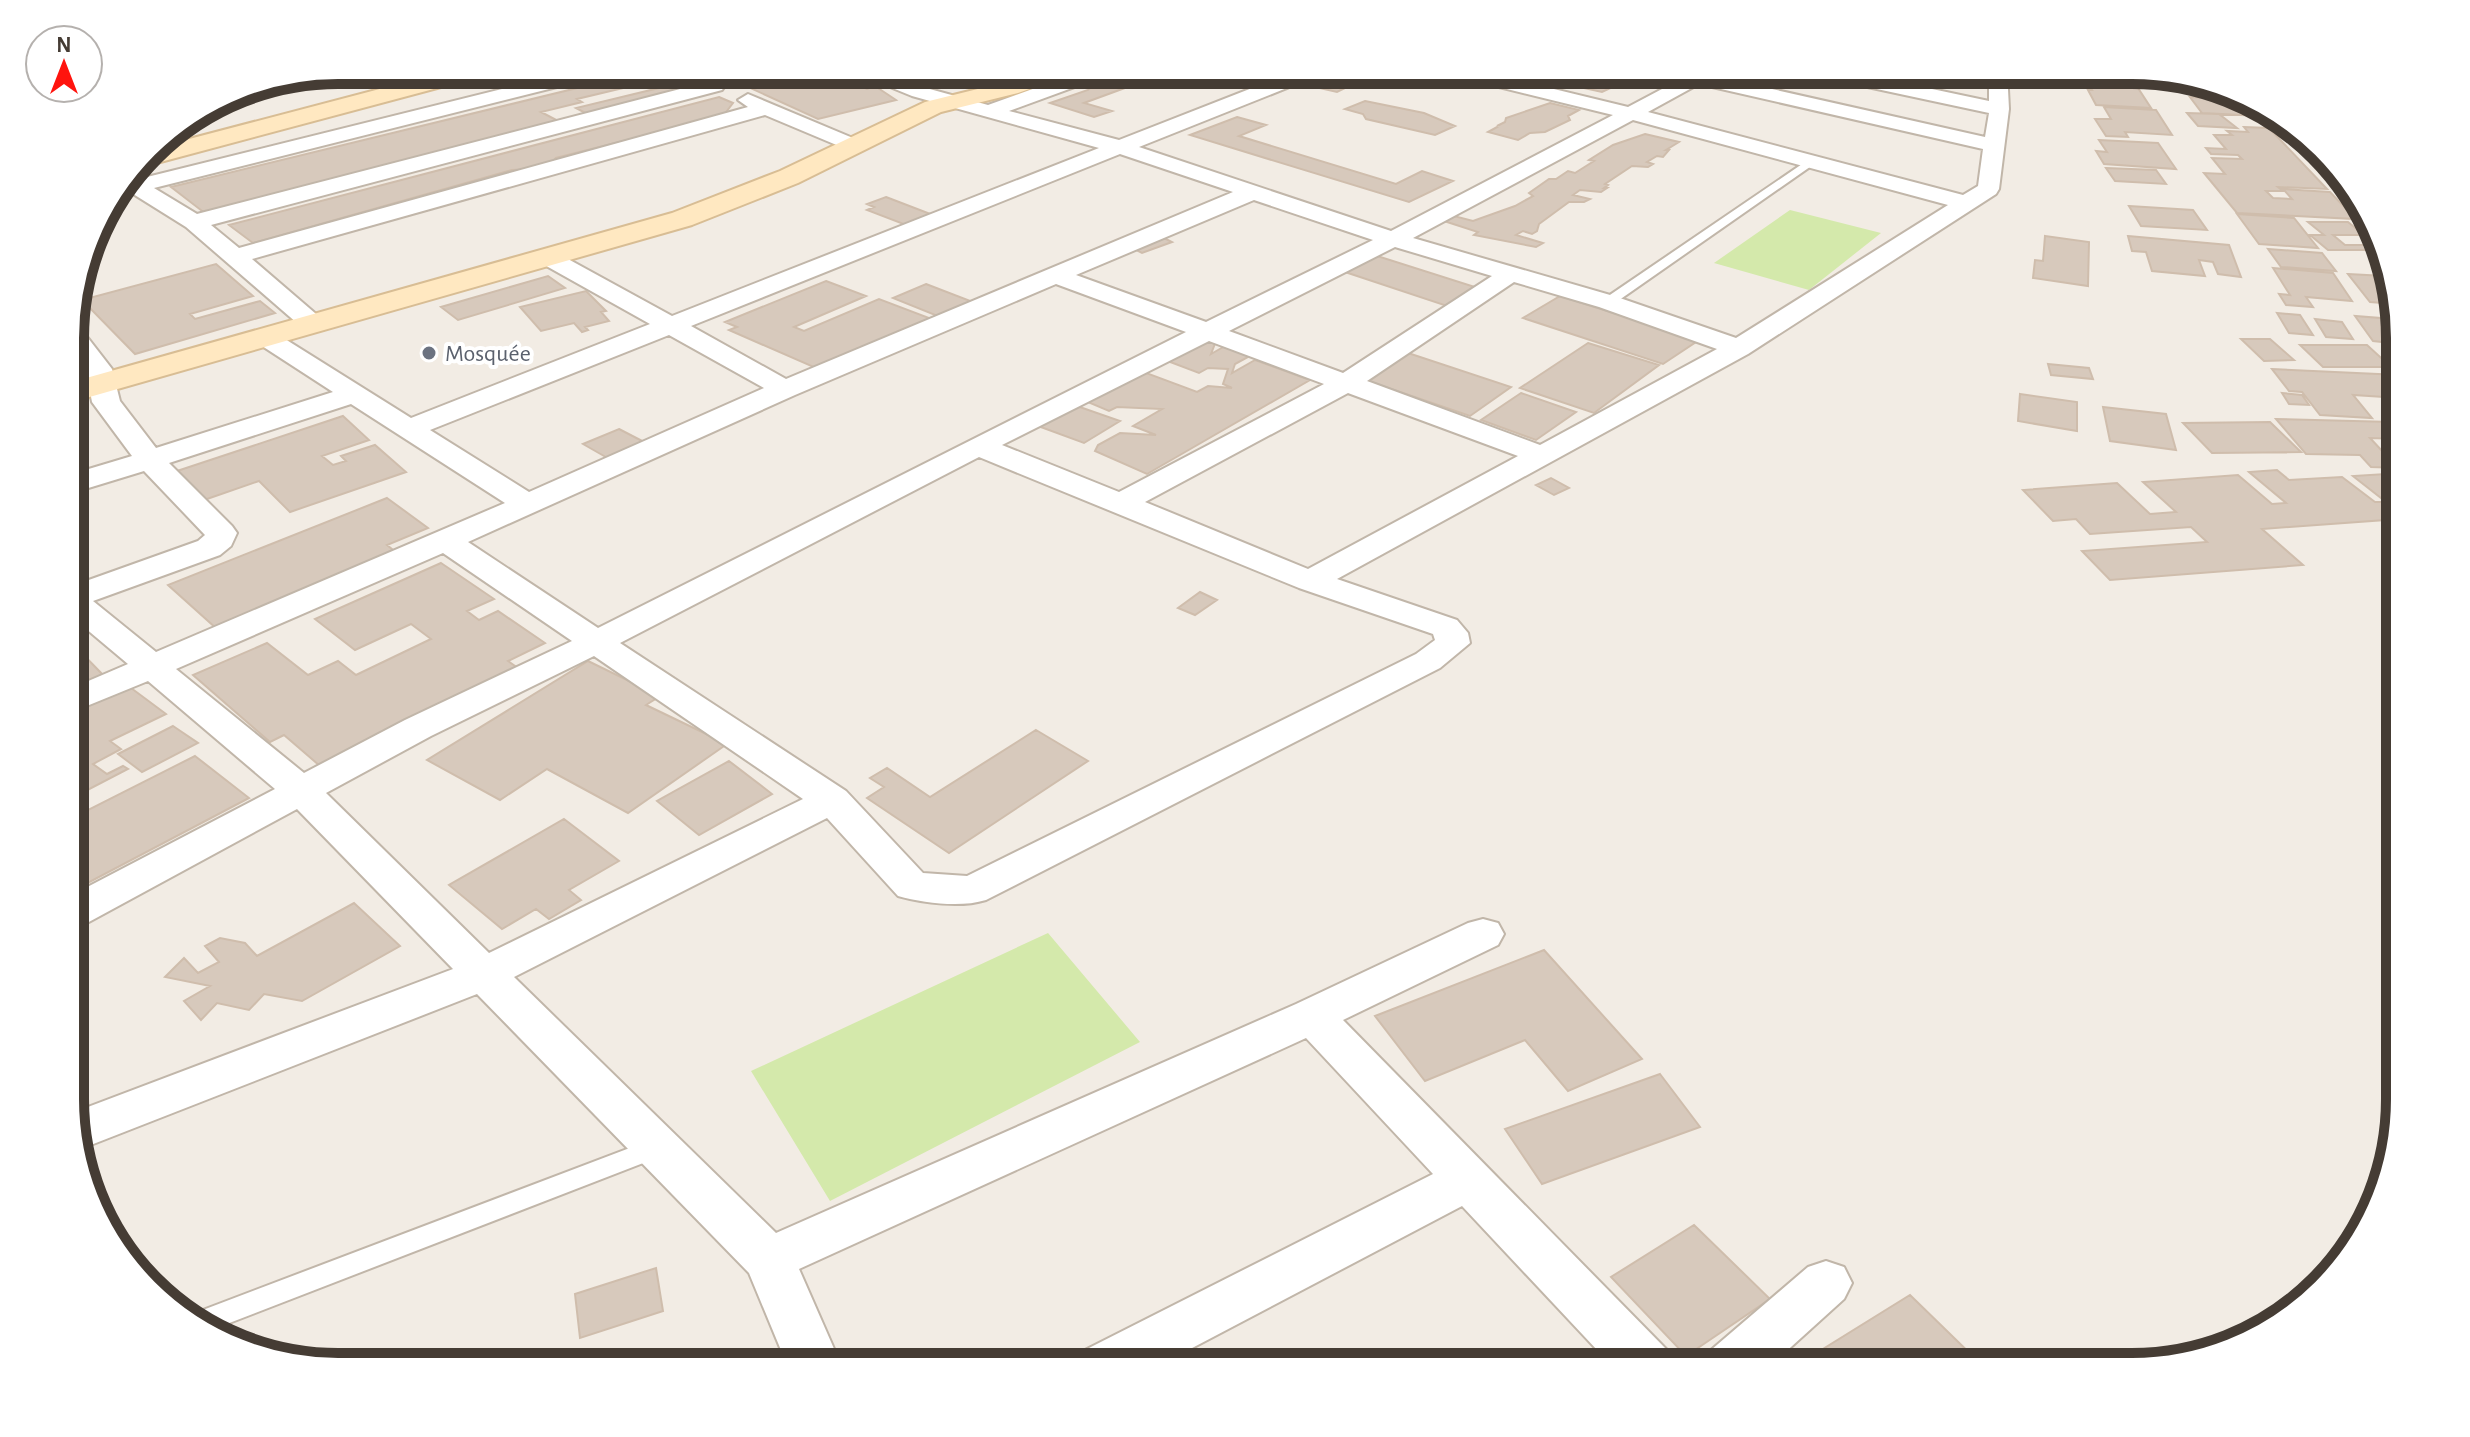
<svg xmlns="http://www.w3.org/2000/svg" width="2470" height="1437" viewBox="0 0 2470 1437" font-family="'Alegreya Sans',sans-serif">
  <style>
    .green { fill: #d4e9ab }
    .building { fill: #d7c9bc; stroke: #cfbdac; stroke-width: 2 }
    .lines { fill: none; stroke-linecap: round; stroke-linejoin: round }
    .lane-casing { stroke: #c1b6a9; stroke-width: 4 }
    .street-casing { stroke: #c1b6a9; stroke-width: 4 }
    .secondary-casing { stroke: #d8bd94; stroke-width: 4 }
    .lane { fill: #fff; fill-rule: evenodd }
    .street { fill: #fff; fill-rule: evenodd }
    .secondary { fill: #ffe8c1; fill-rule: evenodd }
    .worship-dot { fill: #6b7280; stroke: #fff; stroke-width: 3 }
    .labels { text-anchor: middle; stroke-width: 8; stroke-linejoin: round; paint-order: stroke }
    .far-worship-label { font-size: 24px; fill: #5b616d; stroke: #fff; text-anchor: start }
    .rim { fill: none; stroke: #453c34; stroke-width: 10 }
  </style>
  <rect width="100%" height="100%" fill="#f2ece4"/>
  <path class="green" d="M 1790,210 L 1881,233 L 1809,290 L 1714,263 Z
    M 1048,933 L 1140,1042 L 830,1201 L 751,1071 Z"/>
  <path class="building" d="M 651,70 L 667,70 L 678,75 L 577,99 L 582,102 L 541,112 L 562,123 L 206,214 L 171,187 Z
    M 717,70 L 795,70 L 748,83 Z
    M 807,70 L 825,70 L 826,73 L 839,70 L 858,78 L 831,83 L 829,80 L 821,82 L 825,86 L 863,81 L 871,83 L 860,86 L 867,89 L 875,86 L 896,100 L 818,119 L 746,86 Z
    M 897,70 L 960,70 L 924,80 Z
    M 1139,70 L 1174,70 L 1084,103 L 1112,111 L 1094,117 L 1050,103 L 1088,90 L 1095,83 Z
    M 1338,70 L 1392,70 L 1388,72 L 1390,75 L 1364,86 L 1349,86 L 1337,92 L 1311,86 Z
    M 1501,70 L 1572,70 L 1569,71 L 1595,76 L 1617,85 L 1602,92 Z
    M 2135,75 L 2155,76 L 2180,83 L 2185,88 L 2143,86 Z
    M 680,77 L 703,88 L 591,116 L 576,108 L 663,87 L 656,83 Z
    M 2087,82 L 2136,85 L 2151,108 L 2096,105 L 2088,90 L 2092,90 Z
    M 719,97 L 733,103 L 723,116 L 556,158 L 547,168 L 512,170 L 253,243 L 229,225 Z
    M 2190,97 L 2245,100 L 2262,116 L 2202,113 Z
    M 1365,101 L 1424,113 L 1455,126 L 1435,135 L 1366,119 L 1363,114 L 1345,109 Z
    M 1550,103 L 1579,110 L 1568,116 L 1570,120 L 1545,132 L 1530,133 L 1518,140 L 1488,132 L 1499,126 L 1497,126 L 1505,122 L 1506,118 Z
    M 2104,107 L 2156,110 L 2172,135 L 2125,132 L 2128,137 L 2106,136 L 2095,119 L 2111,119 Z
    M 2187,113 L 2219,114 L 2237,128 L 2198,126 Z
    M 1237,117 L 1266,125 L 1239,136 L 1396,184 L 1422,171 L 1453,181 L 1409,202 L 1190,135 Z
    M 2244,127 L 2269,128 L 2327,189 L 2278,187 L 2283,191 L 2266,191 L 2273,198 L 2292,199 L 2283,189 L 2330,192 L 2356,219 L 2237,213 L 2204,173 L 2225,174 L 2212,158 L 2242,159 L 2238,155 L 2211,154 L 2206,148 L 2226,149 L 2214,135 L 2232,135 L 2227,131 L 2248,132 Z
    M 1645,134 L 1679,142 L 1666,150 L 1669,150 L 1663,157 L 1657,156 L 1647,162 L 1653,164 L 1648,167 L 1632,166 L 1605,184 L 1608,185 L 1604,188 L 1607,188 L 1601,192 L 1580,190 L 1573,195 L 1590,199 L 1584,202 L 1569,202 L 1539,224 L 1537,231 L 1532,234 L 1523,231 L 1516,235 L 1543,243 L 1536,247 L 1474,235 L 1478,232 L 1444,221 L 1454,216 L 1473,221 L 1515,206 L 1533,196 L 1529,193 L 1549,179 L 1556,179 L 1568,171 L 1575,173 L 1594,161 L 1589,160 L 1613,145 Z
    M 2099,140 L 2158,143 L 2176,169 L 2104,164 L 2096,151 L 2107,152 Z
    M 2106,168 L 2156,170 L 2166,184 L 2115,181 Z
    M 886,197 L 933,215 L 906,225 L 867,210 L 874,207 L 867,204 Z
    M 2129,206 L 2193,210 L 2207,230 L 2141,226 Z
    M 2237,214 L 2294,218 L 2318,248 L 2259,244 Z
    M 2308,222 L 2348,222 L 2364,235 L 2333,235 L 2345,245 L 2374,245 L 2376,250 L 2328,250 L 2310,235 L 2324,235 Z
    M 2045,236 L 2089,242 L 2088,286 L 2033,278 L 2035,260 L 2043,261 Z
    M 2128,236 L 2229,245 L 2241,277 L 2218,274 L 2213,262 L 2199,260 L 2205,276 L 2152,271 L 2146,252 L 2132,251 Z
    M 1162,237 L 1172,242 L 1142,253 L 1132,248 Z
    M 2268,249 L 2322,253 L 2336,271 L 2281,267 Z
    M 1371,254 L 1478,288 L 1447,306 L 1339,270 Z
    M 216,264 L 253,296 L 190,314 L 195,319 L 260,301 L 275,313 L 135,354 L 82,300 Z
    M 2273,268 L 2333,273 L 2352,301 L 2306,297 L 2313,307 L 2286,305 L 2279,294 L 2290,295 Z
    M 2348,274 L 2385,276 L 2394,304 L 2370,302 Z
    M 548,276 L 565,288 L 458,320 L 441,307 Z
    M 826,281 L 866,296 L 794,327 L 804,331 L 879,299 L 937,321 L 825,372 L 729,330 L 737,327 L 725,322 Z
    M 926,284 L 973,302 L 940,317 L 893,298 Z
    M 586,291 L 606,311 L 601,312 L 609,321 L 585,327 L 588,330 L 582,332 L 574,323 L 541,331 L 520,307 Z
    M 1560,296 L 1699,340 L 1663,364 L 1523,318 Z
    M 2384,306 L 2395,307 L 2399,320 L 2399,344 L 2373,341 L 2355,316 L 2394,319 Z
    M 2277,313 L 2300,315 L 2313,335 L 2289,333 Z
    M 2315,319 L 2342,322 L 2353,339 L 2326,337 Z
    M 1205,337 L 1216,341 L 1211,354 L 1225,346 L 1250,356 L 1235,364 L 1232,373 L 1255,360 L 1310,380 L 1147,474 L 1095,451 L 1098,445 L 1120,433 L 1156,435 L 1133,426 L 1162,409 L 1117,407 L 1109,411 L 1083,400 L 1141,371 L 1197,392 L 1208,386 L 1232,388 L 1223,384 L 1228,369 L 1208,368 L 1199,373 L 1165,360 Z
    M 2241,339 L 2270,339 L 2294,360 L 2264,361 Z
    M 1588,343 L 1659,365 L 1594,413 L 1520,388 Z
    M 2300,345 L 2367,345 L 2391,367 L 2323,367 Z
    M 1405,352 L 1511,387 L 1470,416 L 1362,379 Z
    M 2048,364 L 2089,368 L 2093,379 L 2051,375 Z
    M 2272,369 L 2399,375 L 2399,398 L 2353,395 L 2372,418 L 2320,415 L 2302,392 L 2289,391 Z
    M 1521,393 L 1576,412 L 1536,440 L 1481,420 Z
    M 2282,393 L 2302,395 L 2309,405 L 2289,404 Z
    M 2020,394 L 2077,402 L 2077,431 L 2018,421 Z
    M 1074,405 L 1120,421 L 1084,443 L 1038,426 Z
    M 2103,407 L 2166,414 L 2176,450 L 2110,441 Z
    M 343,416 L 369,440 L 322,456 L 333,465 L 346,461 L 341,456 L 375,445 L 406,472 L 290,512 L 259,481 L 204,500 L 177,471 Z
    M 2276,419 L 2392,422 L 2399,430 L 2399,439 L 2370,438 L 2398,468 L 2371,467 L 2360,455 L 2306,454 Z
    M 2270,422 L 2301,452 L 2212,453 L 2183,423 Z
    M 619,429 L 648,444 L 611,460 L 583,444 Z
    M 2277,470 L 2289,480 L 2342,477 L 2375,502 L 2386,502 L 2353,476 L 2386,474 L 2399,483 L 2399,519 L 2262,529 L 2303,565 L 2110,580 L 2082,551 L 2207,542 L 2191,527 L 2090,534 L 2076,519 L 2053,521 L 2023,490 L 2117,483 L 2150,514 L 2176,512 L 2143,482 L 2238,475 L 2272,504 L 2286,503 L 2249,472 Z
    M 1551,478 L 1569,488 L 1554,495 L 1536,485 Z
    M 387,498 L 428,528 L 387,545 L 398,554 L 217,629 L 168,585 Z
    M 441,563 L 494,599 L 467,611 L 479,620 L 498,611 L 545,643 L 508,661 L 518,668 L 320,766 L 284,735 L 270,742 L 193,675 L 267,643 L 308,675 L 338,661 L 356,675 L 431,639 L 411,624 L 355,650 L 315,619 Z
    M 1200,592 L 1217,600 L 1195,615 L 1178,608 Z
    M 72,643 L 104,676 L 72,689 Z
    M 588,661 L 660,696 L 646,705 L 727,744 L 628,813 L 547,769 L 500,800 L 427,760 Z
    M 127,685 L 166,714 L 110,741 L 121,749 L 93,764 L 107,774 L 123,766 L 128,769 L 72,798 L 72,711 Z
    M 173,726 L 198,743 L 142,772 L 118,754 Z
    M 1036,730 L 1088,761 L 949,853 L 867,798 L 884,787 L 870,778 L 887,768 L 930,797 Z
    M 195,756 L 249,798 L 80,887 L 72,880 L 72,818 Z
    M 729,761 L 772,794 L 699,835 L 657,801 Z
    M 564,819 L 619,861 L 569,890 L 581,900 L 549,919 L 536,909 L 502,929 L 449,885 Z
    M 354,903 L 400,946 L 302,1001 L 264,994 L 249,1010 L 217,1003 L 201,1020 L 184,1001 L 210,986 L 165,977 L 184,958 L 198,973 L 219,962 L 205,946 L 220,938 L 245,943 L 257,956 Z
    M 1544,950 L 1642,1059 L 1568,1091 L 1525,1040 L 1425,1081 L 1375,1016 Z
    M 1660,1074 L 1700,1127 L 1542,1184 L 1505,1129 Z
    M 1694,1225 L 1770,1299 L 1686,1356 L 1611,1277 Z
    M 656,1268 L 663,1311 L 580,1338 L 575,1294 Z
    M 1910,1295 L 1983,1366 L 1794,1367 Z"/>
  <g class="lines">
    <defs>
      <path id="lane" d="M 1808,160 L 1817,162 L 1612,305 L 1604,305 L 1604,299 Z
        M 656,1138 L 664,1141 L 668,1148 L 664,1155 L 206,1332 L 187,1316 Z"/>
      <path id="street" d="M 579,70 L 611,70 L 609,74 L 154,188 L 197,214 L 715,80 L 722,82 L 725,86 L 722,90 L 211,225 L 239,248 L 748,107 L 738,100 L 748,94 L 860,141 L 863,145 L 860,149 L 846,149 L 765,115 L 252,259 L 323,320 L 327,325 L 323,330 L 305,330 L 186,227 L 122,187 L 131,176 L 139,179 Z
        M 856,70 L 881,70 L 926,88 L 988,105 L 1085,70 L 1112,70 L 1110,74 L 1009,111 L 1119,140 L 1298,70 L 1324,70 L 1322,74 L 1139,147 L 1391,231 L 1613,115 L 1446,74 L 1444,70 L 1476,70 L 1628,107 L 1679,80 L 1674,75 L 1676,71 L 1721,70 L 1714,76 L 1985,137 L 1989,113 L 1816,76 L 1807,70 L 1842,70 L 1989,101 L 1989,70 L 2007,70 L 2009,109 L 1999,189 L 1996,194 L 1748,354 L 1337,579 L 1457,620 L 1468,633 L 1470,643 L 1440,668 L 986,900 C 960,908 924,903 898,896 L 827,818 L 514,977 L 776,1233 L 1296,1004 L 1468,923 L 1483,919 L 1498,923 L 1504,934 L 1498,945 L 1343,1020 L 1667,1350 L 1675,1367 L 1613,1367 L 1462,1206 L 1156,1367 L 1077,1367 L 1085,1350 L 1433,1174 L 1306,1038 L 799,1269 L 842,1367 L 788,1367 L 749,1273 L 477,994 L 78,1150 L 72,1134 L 72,1113 L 453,969 L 297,809 L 87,923 L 72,927 L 72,895 L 275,789 L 148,681 L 72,712 L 72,688 L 128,664 L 72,617 L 72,586 L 198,541 L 205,535 L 144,471 L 72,493 L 72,474 L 132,456 L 92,402 L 86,370 L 72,352 L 72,326 L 81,329 L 112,369 L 120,401 L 156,448 L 333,392 L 259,344 L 255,339 L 259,334 L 277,334 L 411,418 L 650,324 L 541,263 L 537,258 L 541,253 L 557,253 L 672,316 L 1099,148 L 912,96 L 858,74 ZM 1699,84 L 1983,149 L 1978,186 L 1963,195 L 1648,112 ZM 1633,120 L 1948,205 L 1736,338 L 1617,297 L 1413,238 ZM 1120,154 L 1233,192 L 786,379 L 691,326 ZM 1254,200 L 1373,240 L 1206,322 L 1076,275 ZM 1395,247 L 1492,276 L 1343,373 L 1229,331 ZM 1514,282 L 1599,307 L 1717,349 L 1540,445 L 1367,381 ZM 1056,284 L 1186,332 L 598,628 L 468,542 L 795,395 ZM 669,335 L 764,388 L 529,492 L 430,430 ZM 1209,341 L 1324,384 L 1119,492 L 1002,445 ZM 1348,393 L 1518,456 L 1308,569 L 1145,502 ZM 351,404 L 505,503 L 156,652 L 93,601 L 220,555 L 231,546 L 237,533 L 232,526 L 169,463 ZM 979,457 L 1299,588 L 1433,634 L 1435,640 L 1416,654 L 967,876 L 923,873 L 846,791 L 620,643 ZM 443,553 L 572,641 L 405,720 L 304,773 L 176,669 ZM 594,656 L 803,799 L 489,953 L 326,793 L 431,736 Z
        M 1826,1261 L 1844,1267 L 1852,1283 L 1844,1299 L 1769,1367 L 1703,1367 L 1711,1350 L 1808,1267 Z"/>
      <path id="secondary" d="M 452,70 L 489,70 L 486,75 L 153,164 L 139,165 L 151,149 Z
        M 1039,70 L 1072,70 L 1069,75 L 1018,93 L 941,112 L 798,183 L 692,225 L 72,402 L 72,382 L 672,213 L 780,171 L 925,102 L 1002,83 Z"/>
    </defs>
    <use href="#lane" class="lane-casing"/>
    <use href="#street" class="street-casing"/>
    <use href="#secondary" class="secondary-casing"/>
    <use href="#lane" class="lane"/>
    <use href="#street" class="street"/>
    <use href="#secondary" class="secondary"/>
  </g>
  <circle class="worship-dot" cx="429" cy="353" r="8"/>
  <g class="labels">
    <g class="far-worship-label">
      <text x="445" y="361">Mosquée</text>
    </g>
  </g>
  <path d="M0 0H2470V1437H0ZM338 84H2132A254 254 0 0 1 2386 338V1099A254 254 0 0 1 2132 1353H338A254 254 0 0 1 84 1099V338A254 254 0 0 1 338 84Z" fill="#fff" fill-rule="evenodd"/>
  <path class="rim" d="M338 84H2132A254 254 0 0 1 2386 338V1099A254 254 0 0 1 2132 1353H338A254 254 0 0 1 84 1099V338A254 254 0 0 1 338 84Z"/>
  <g transform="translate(64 64)"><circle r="38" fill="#ffffff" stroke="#b5b1ae" stroke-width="2"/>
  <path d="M0-6L14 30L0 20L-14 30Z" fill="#ff140e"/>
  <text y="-12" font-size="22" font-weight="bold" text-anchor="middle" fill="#453c34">N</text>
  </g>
</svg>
